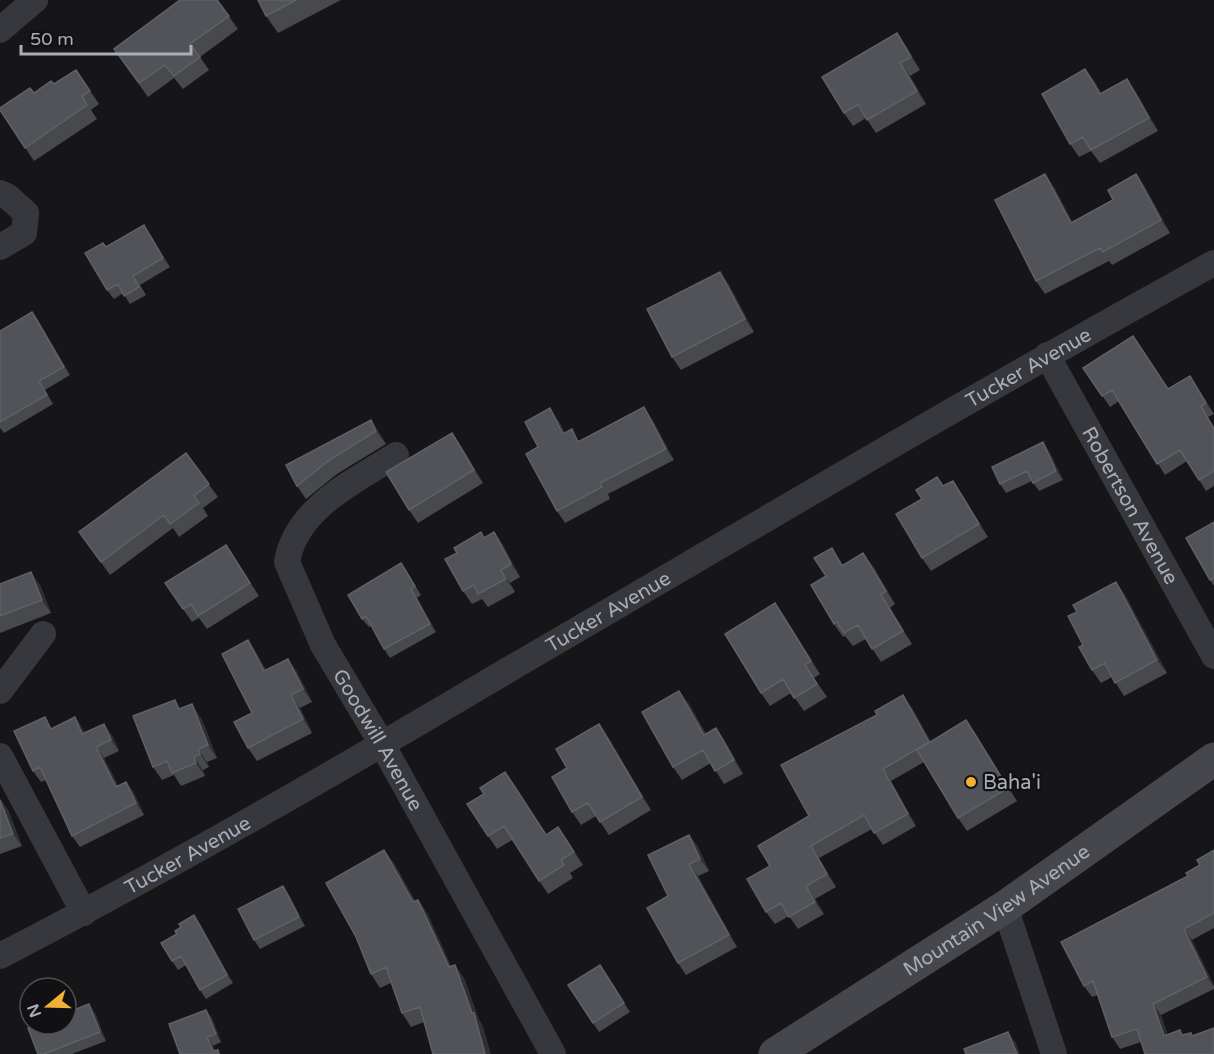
<svg xmlns="http://www.w3.org/2000/svg" width="1214" height="1054" viewBox="0 0 1214 1054" font-family="'Varela Round',sans-serif">
  <style>
    .lines { fill: none; stroke-linecap: round; stroke-linejoin: round }
    .minor { stroke: #37383d; stroke-width: 26 }
    .secondary { stroke: #45474d; stroke-width: 33 }
    .wall { fill: #47494d }
    .shaded-wall { fill: #2f3033 }
    .building { fill: #525359; stroke: #5f6168; stroke-width: 1.5 }
    .poi-dot { fill: #f2b134; stroke: #111113; stroke-width: 2 }
    .labels { text-anchor: middle; stroke-width: 4.5; stroke-linejoin: round; paint-order: stroke }
    .street-label { font-size: 20px; fill: #a8adb8; stroke: #111113 }
    .poi-label { font-size: 20px; fill: #a8adb8; stroke: #111113; text-anchor: start }
  </style>
  <rect width="100%" height="100%" fill="#161618"/>
  <g class="lines">
    <g class="minor">
      <path d="M 0,30 L 35,0"/>
      <path d="M 0,193 L 7,196 L 26,213 L 24,233 L 0,247"/>
      <path id="s1" d="M 1047,355 L 1214,656"/>
      <path id="s2" d="M 396,455 C 355,481 296,508 287,562 L 323,645 L 382,744 L 553,1054"/>
      <path d="M 0,691 L 43,634"/>
      <path d="M 0,756 L 84,913"/>
      <path d="M 1005,907 L 1054,1054"/>
      <path id="s3" d="M 0,956 C 172,867 341,769 508,670 C 743,533 976,394 1214,263"/>
    </g>
    <path class="secondary" id="s4" d="M 775,1054 L 1005,907 L 1214,759"/>
  </g>
  <path class="wall" d="M 217,0 L 238,29 L 200,57 L 209,70 L 183,89 L 174,78 L 148,97 L 114,49 Z
    M 258,0 L 341,0 L 278,33 L 266,16 Z
    M 906,46 L 920,70 L 910,76 L 926,104 L 876,133 L 866,118 L 853,126 L 844,113 Z
    M 76,70 L 99,104 L 91,110 L 97,119 L 34,161 L 0,110 L 34,93 L 54,84 Z
    M 1095,82 L 1101,93 L 1136,92 L 1158,131 L 1100,163 L 1091,151 L 1079,157 L 1070,144 Z
    M 1136,174 L 1145,187 L 1170,233 L 1112,265 L 1109,261 L 1045,294 L 1036,281 L 1054,187 L 1072,222 L 1113,200 Z
    M 150,234 L 170,267 L 140,285 L 146,295 L 130,304 L 123,293 L 114,299 L 107,290 L 106,247 Z
    M 720,272 L 729,285 L 754,332 L 681,370 L 672,357 Z
    M 32,312 L 38,320 L 70,375 L 45,390 L 53,404 L 4,433 L 0,428 L 0,331 Z
    M 1083,368 L 1168,389 L 1190,376 L 1214,414 L 1208,417 L 1214,427 L 1214,486 L 1206,491 L 1187,461 L 1165,475 L 1119,401 L 1110,407 Z
    M 652,419 L 674,460 L 608,494 L 610,499 L 565,523 L 557,511 L 538,447 L 558,420 L 565,433 L 580,441 Z
    M 371,420 L 380,434 L 386,444 L 337,474 L 306,499 L 297,486 Z
    M 452,433 L 461,446 L 483,483 L 418,523 L 409,510 Z
    M 1049,451 L 1063,480 L 1039,491 L 1032,481 L 1006,493 L 1000,484 Z
    M 186,453 L 218,497 L 203,508 L 208,516 L 179,537 L 173,528 L 110,575 L 79,532 Z
    M 937,477 L 943,486 L 962,494 L 988,537 L 931,571 L 922,558 L 922,499 Z
    M 1214,522 L 1214,586 L 1210,580 Z
    M 494,532 L 503,545 L 520,577 L 510,583 L 515,592 L 488,607 L 482,599 L 472,604 L 463,591 L 485,537 Z
    M 226,545 L 259,596 L 207,629 L 199,618 L 192,622 L 183,609 Z
    M 832,548 L 843,565 L 873,566 L 895,604 L 890,608 L 912,644 L 881,662 L 866,639 L 853,646 L 845,636 L 843,637 L 834,624 L 826,576 Z
    M 401,563 L 421,595 L 417,598 L 436,632 L 390,658 L 384,649 L 371,626 L 369,627 L 362,619 Z
    M 1116,582 L 1125,595 L 1167,673 L 1124,696 L 1112,677 L 1101,683 L 1092,670 L 1083,645 L 1077,612 Z
    M 0,584 L 40,585 L 51,613 L 0,633 Z
    M 784,616 L 820,674 L 814,678 L 827,697 L 804,711 L 791,693 L 770,706 L 761,693 Z
    M 248,640 L 257,654 L 266,670 L 288,659 L 297,672 L 312,702 L 300,708 L 312,733 L 257,761 L 248,748 L 252,713 Z
    M 679,691 L 689,704 L 706,734 L 716,728 L 725,741 L 743,774 L 724,784 L 711,763 L 682,780 L 673,767 Z
    M 181,708 L 201,718 L 217,758 L 207,762 L 209,767 L 203,770 L 205,776 L 181,786 L 174,775 L 162,780 L 153,767 Z
    M 912,708 L 931,742 L 975,733 L 1017,801 L 967,831 L 958,818 L 924,762 L 891,781 L 916,826 L 883,845 L 872,829 L 819,858 L 836,887 L 815,899 L 824,914 L 798,929 L 789,916 L 775,924 L 766,912 L 770,866 Z
    M 75,717 L 85,733 L 112,735 L 119,751 L 104,758 L 118,786 L 126,782 L 134,793 L 144,815 L 80,847 L 72,836 L 46,780 L 41,782 L 33,771 L 53,728 Z
    M 608,737 L 651,810 L 609,835 L 596,816 L 581,825 L 572,812 L 567,768 Z
    M 505,772 L 547,835 L 558,827 L 583,865 L 570,873 L 573,878 L 548,894 L 512,840 L 497,849 L 488,836 L 484,794 Z
    M 0,799 L 8,810 L 22,846 L 0,854 Z
    M 689,835 L 698,847 L 709,871 L 698,876 L 737,947 L 686,975 L 678,963 L 668,896 Z
    M 1214,850 L 1214,928 L 1192,940 L 1214,986 L 1214,989 L 1161,1015 L 1167,1034 L 1192,1035 L 1214,1054 L 1141,1042 L 1120,1049 L 1112,1037 L 1098,995 L 1092,997 L 1084,986 L 1188,876 L 1200,865 Z
    M 394,863 L 415,901 L 418,900 L 427,913 L 451,966 L 464,978 L 479,1020 L 483,1026 L 424,1022 L 411,1027 L 402,1013 L 391,983 L 380,988 L 371,974 L 356,937 Z
    M 283,886 L 289,895 L 305,926 L 260,949 L 254,940 Z
    M 200,924 L 233,983 L 206,999 L 200,990 L 186,965 L 178,970 L 172,961 Z
    M 606,974 L 630,1012 L 599,1032 L 593,1023 Z
    M 206,1010 L 212,1018 L 221,1042 L 213,1046 L 215,1051 L 218,1050 L 220,1054 L 180,1054 Z
    M 95,1013 L 106,1041 L 72,1054 L 38,1054 Z"/>
  <path class="shaded-wall" d="M 897,33 L 906,46 L 920,70 L 911,57 Z
    M 900,63 L 910,76 L 926,104 L 917,91 Z
    M 1085,69 L 1095,82 L 1109,107 L 1100,94 Z
    M 1127,79 L 1136,92 L 1158,131 L 1149,118 Z
    M 1045,174 L 1054,187 L 1080,236 L 1071,223 Z
    M 1136,174 L 1145,187 L 1170,233 L 1161,220 Z
    M 144,225 L 150,234 L 170,267 L 163,258 Z
    M 720,272 L 729,285 L 754,332 L 745,319 Z
    M 32,312 L 38,320 L 70,375 L 64,367 Z
    M 1190,376 L 1197,387 L 1214,414 L 1206,403 Z
    M 644,407 L 652,419 L 674,460 L 666,449 Z
    M 550,408 L 558,420 L 571,445 L 563,434 Z
    M 371,420 L 380,434 L 386,444 L 376,431 Z
    M 452,433 L 461,446 L 483,483 L 474,470 Z
    M 1043,442 L 1049,451 L 1063,480 L 1056,471 Z
    M 953,481 L 962,494 L 988,537 L 979,524 Z
    M 494,532 L 503,545 L 520,577 L 511,564 Z
    M 226,545 L 235,558 L 259,596 L 250,583 Z
    M 863,553 L 873,566 L 895,604 L 886,591 Z
    M 501,570 L 510,583 L 515,592 L 506,579 Z
    M 31,572 L 40,585 L 51,613 L 42,600 Z
    M 1116,582 L 1125,595 L 1167,673 L 1157,660 Z
    M 411,589 L 417,598 L 436,632 L 430,624 Z
    M 881,595 L 890,608 L 912,644 L 903,631 Z
    M 775,603 L 784,616 L 820,674 L 811,661 Z
    M 248,640 L 257,654 L 273,684 L 264,671 Z
    M 288,659 L 297,672 L 312,702 L 303,689 Z
    M 679,691 L 689,704 L 713,748 L 704,735 Z
    M 291,695 L 300,708 L 312,733 L 303,719 Z
    M 903,695 L 912,708 L 938,754 L 929,742 Z
    M 192,704 L 201,718 L 217,758 L 208,745 Z
    M 75,717 L 83,729 L 90,745 L 82,734 Z
    M 966,720 L 975,733 L 1017,801 L 1008,788 Z
    M 104,724 L 112,735 L 119,751 L 111,740 Z
    M 599,724 L 608,737 L 651,810 L 642,797 Z
    M 716,728 L 725,741 L 743,774 L 734,760 Z
    M 96,747 L 104,758 L 123,798 L 116,787 Z
    M 198,749 L 207,762 L 209,767 L 200,754 Z
    M 194,757 L 203,770 L 205,776 L 196,763 Z
    M 883,769 L 891,781 L 916,826 L 908,814 Z
    M 505,772 L 515,785 L 555,848 L 546,835 Z
    M 126,782 L 134,793 L 144,815 L 136,803 Z
    M 0,799 L 8,810 L 22,846 L 13,834 Z
    M 558,827 L 568,841 L 583,865 L 574,852 Z
    M 689,835 L 698,847 L 709,871 L 700,859 Z
    M 811,846 L 819,858 L 836,887 L 827,874 Z
    M 384,850 L 394,863 L 422,915 L 413,902 Z
    M 689,864 L 698,876 L 737,947 L 729,935 Z
    M 283,886 L 289,895 L 305,926 L 299,917 Z
    M 806,886 L 815,899 L 824,914 L 815,902 Z
    M 418,900 L 427,913 L 458,981 L 449,967 Z
    M 194,915 L 200,924 L 233,983 L 227,975 Z
    M 1184,929 L 1192,940 L 1214,987 L 1207,977 Z
    M 455,965 L 464,978 L 479,1020 L 483,1026 L 491,1054 L 485,1054 Z
    M 89,1004 L 95,1013 L 106,1041 L 100,1032 Z
    M 1153,1004 L 1161,1015 L 1172,1047 L 1164,1036 Z
    M 206,1010 L 212,1018 L 221,1042 L 216,1034 Z
    M 1008,1032 L 1016,1043 L 1020,1054 L 1017,1054 Z
    M 207,1037 L 213,1046 L 217,1054 L 213,1051 Z"/>
  <path class="building" d="M 180,0 L 217,0 L 229,16 L 190,44 L 200,57 L 174,76 L 165,65 L 139,83 L 114,49 Z
    M 258,0 L 296,0 L 266,16 Z
    M 897,33 L 911,57 L 900,63 L 917,91 L 867,120 L 858,104 L 844,113 L 822,77 Z
    M 1085,69 L 1100,94 L 1127,79 L 1149,118 L 1091,150 L 1083,137 L 1070,144 L 1042,94 Z
    M 76,70 L 90,91 L 82,96 L 87,105 L 25,148 L 0,110 L 0,108 L 30,88 L 34,93 L 51,81 L 54,84 Z
    M 1045,174 L 1071,223 L 1113,200 L 1108,190 L 1136,174 L 1161,220 L 1103,252 L 1100,248 L 1036,281 L 995,200 Z
    M 144,225 L 163,258 L 133,276 L 139,287 L 124,296 L 118,284 L 107,290 L 85,253 L 103,243 L 106,247 Z
    M 720,272 L 745,319 L 672,357 L 647,309 Z
    M 32,312 L 64,367 L 39,381 L 47,395 L 0,422 L 0,331 Z
    M 1133,336 L 1168,389 L 1190,376 L 1206,403 L 1201,406 L 1214,429 L 1214,471 L 1199,480 L 1180,450 L 1157,464 L 1112,390 L 1102,396 L 1083,368 Z
    M 644,407 L 666,449 L 600,483 L 602,487 L 557,511 L 526,454 L 538,447 L 525,422 L 550,408 L 563,434 L 572,429 L 578,442 Z
    M 371,420 L 376,431 L 328,461 L 297,486 L 286,465 Z
    M 452,433 L 474,470 L 409,510 L 386,472 Z
    M 1043,442 L 1056,471 L 1033,483 L 1027,471 L 1000,484 L 992,467 Z
    M 186,453 L 209,484 L 194,496 L 199,503 L 170,524 L 164,515 L 101,562 L 79,532 Z
    M 937,477 L 943,486 L 953,481 L 979,524 L 922,558 L 896,514 L 922,499 L 916,490 Z
    M 1214,522 L 1214,578 L 1210,580 L 1186,538 Z
    M 481,532 L 484,538 L 494,532 L 511,564 L 501,570 L 506,579 L 478,594 L 474,585 L 463,591 L 445,559 L 457,553 L 454,548 Z
    M 226,545 L 250,583 L 198,616 L 191,604 L 183,609 L 165,583 Z
    M 832,548 L 842,566 L 863,553 L 886,591 L 881,595 L 903,631 L 872,649 L 858,625 L 844,633 L 837,622 L 834,624 L 811,585 L 826,576 L 814,558 Z
    M 401,563 L 415,586 L 411,589 L 430,624 L 384,649 L 366,616 L 362,619 L 348,595 Z
    M 31,572 L 42,600 L 0,616 L 0,584 Z
    M 1116,582 L 1157,660 L 1115,683 L 1105,663 L 1092,670 L 1079,647 L 1083,645 L 1068,616 L 1077,612 L 1073,605 Z
    M 775,603 L 811,661 L 805,665 L 817,684 L 794,698 L 783,679 L 761,693 L 725,634 Z
    M 248,640 L 264,671 L 288,659 L 303,689 L 291,695 L 303,719 L 248,748 L 234,722 L 252,713 L 222,654 Z
    M 679,691 L 704,735 L 716,728 L 734,760 L 715,771 L 703,750 L 673,767 L 642,712 Z
    M 903,695 L 929,742 L 883,769 L 908,814 L 874,833 L 864,815 L 811,846 L 827,874 L 806,886 L 815,902 L 789,917 L 781,903 L 766,912 L 747,879 L 770,866 L 758,846 L 809,816 L 781,765 L 877,715 L 875,711 Z
    M 175,700 L 179,709 L 192,704 L 208,745 L 198,749 L 200,754 L 194,757 L 196,763 L 172,773 L 167,761 L 153,767 L 133,716 Z
    M 45,717 L 51,729 L 75,717 L 82,734 L 104,724 L 111,740 L 96,747 L 116,787 L 126,782 L 136,803 L 72,836 L 40,767 L 33,771 L 14,731 Z
    M 966,720 L 1008,788 L 958,818 L 917,750 Z
    M 599,724 L 642,797 L 600,822 L 588,803 L 572,812 L 552,777 L 567,768 L 556,749 Z
    M 505,772 L 546,835 L 558,827 L 574,852 L 561,860 L 564,865 L 539,881 L 504,826 L 488,836 L 467,804 L 484,794 L 480,788 Z
    M 0,800 L 13,834 L 0,838 Z
    M 689,835 L 700,859 L 689,864 L 729,935 L 678,963 L 647,908 L 668,896 L 648,855 Z
    M 384,850 L 413,902 L 418,900 L 449,967 L 455,965 L 472,1013 L 474,1013 L 485,1054 L 433,1054 L 420,1007 L 402,1013 L 386,967 L 371,974 L 356,937 L 326,883 Z
    M 1214,850 L 1214,913 L 1184,929 L 1207,977 L 1153,1004 L 1164,1036 L 1180,1030 L 1182,1035 L 1191,1033 L 1192,1036 L 1214,1028 L 1214,1054 L 1145,1054 L 1137,1029 L 1112,1037 L 1093,981 L 1084,986 L 1061,942 L 1188,876 L 1186,873 L 1200,865 L 1197,860 Z
    M 283,886 L 299,917 L 254,940 L 238,909 Z
    M 194,915 L 227,975 L 200,990 L 181,956 L 172,961 L 161,943 L 177,934 L 175,931 L 181,927 L 179,924 Z
    M 600,965 L 624,1003 L 593,1023 L 568,985 Z
    M 89,1004 L 100,1032 L 44,1054 L 38,1054 L 28,1028 L 39,1024 L 66,1024 L 66,1013 Z
    M 206,1010 L 216,1034 L 207,1037 L 213,1051 L 218,1050 L 219,1054 L 180,1054 L 169,1024 Z
    M 1008,1032 L 1017,1054 L 966,1054 L 964,1049 Z"/>
  <circle class="poi-dot" cx="971" cy="782" r="6"/>
  <g class="labels">
    <g class="street-label">
      <text dy="7" stroke="none"><textPath href="#s3" startOffset="1185">Tucker Avenue</textPath></text>
      <text dy="7" stroke="none"><textPath href="#s1" startOffset="172">Robertson Avenue</textPath></text>
      <text dy="7" stroke="none"><textPath href="#s3" startOffset="699">Tucker Avenue</textPath></text>
      <text dy="7" stroke="none"><textPath href="#s2" startOffset="358">Goodwill Avenue</textPath></text>
      <text dy="7" stroke="none"><textPath href="#s3" startOffset="213">Tucker Avenue</textPath></text>
      <text dy="7" stroke="none"><textPath href="#s4" startOffset="264">Mountain View Avenue</textPath></text>
    </g>
    <g class="poi-label">
      <text x="983" y="789">Baha'i</text>
    </g>
  </g>
  <g transform="translate(48 1006) rotate(251)"><circle r="28" fill="#111113" stroke="#4d4f55" stroke-width="1.5"/>
  <path d="M0-4.5L10 22L0 15L-10 22Z" fill="#f2b134"/>
  <text y="-9" font-size="16" font-weight="bold" text-anchor="middle" fill="#a8adb8">N</text>
  </g>
  <path d="M21 45v9h170v-9" fill="none" stroke="#a8adb8" stroke-width="3"/>
  <text x="30" y="45" font-size="18" fill="#a8adb8" stroke="#111113" stroke-width="4.5" paint-order="stroke">50 m</text>
</svg>
